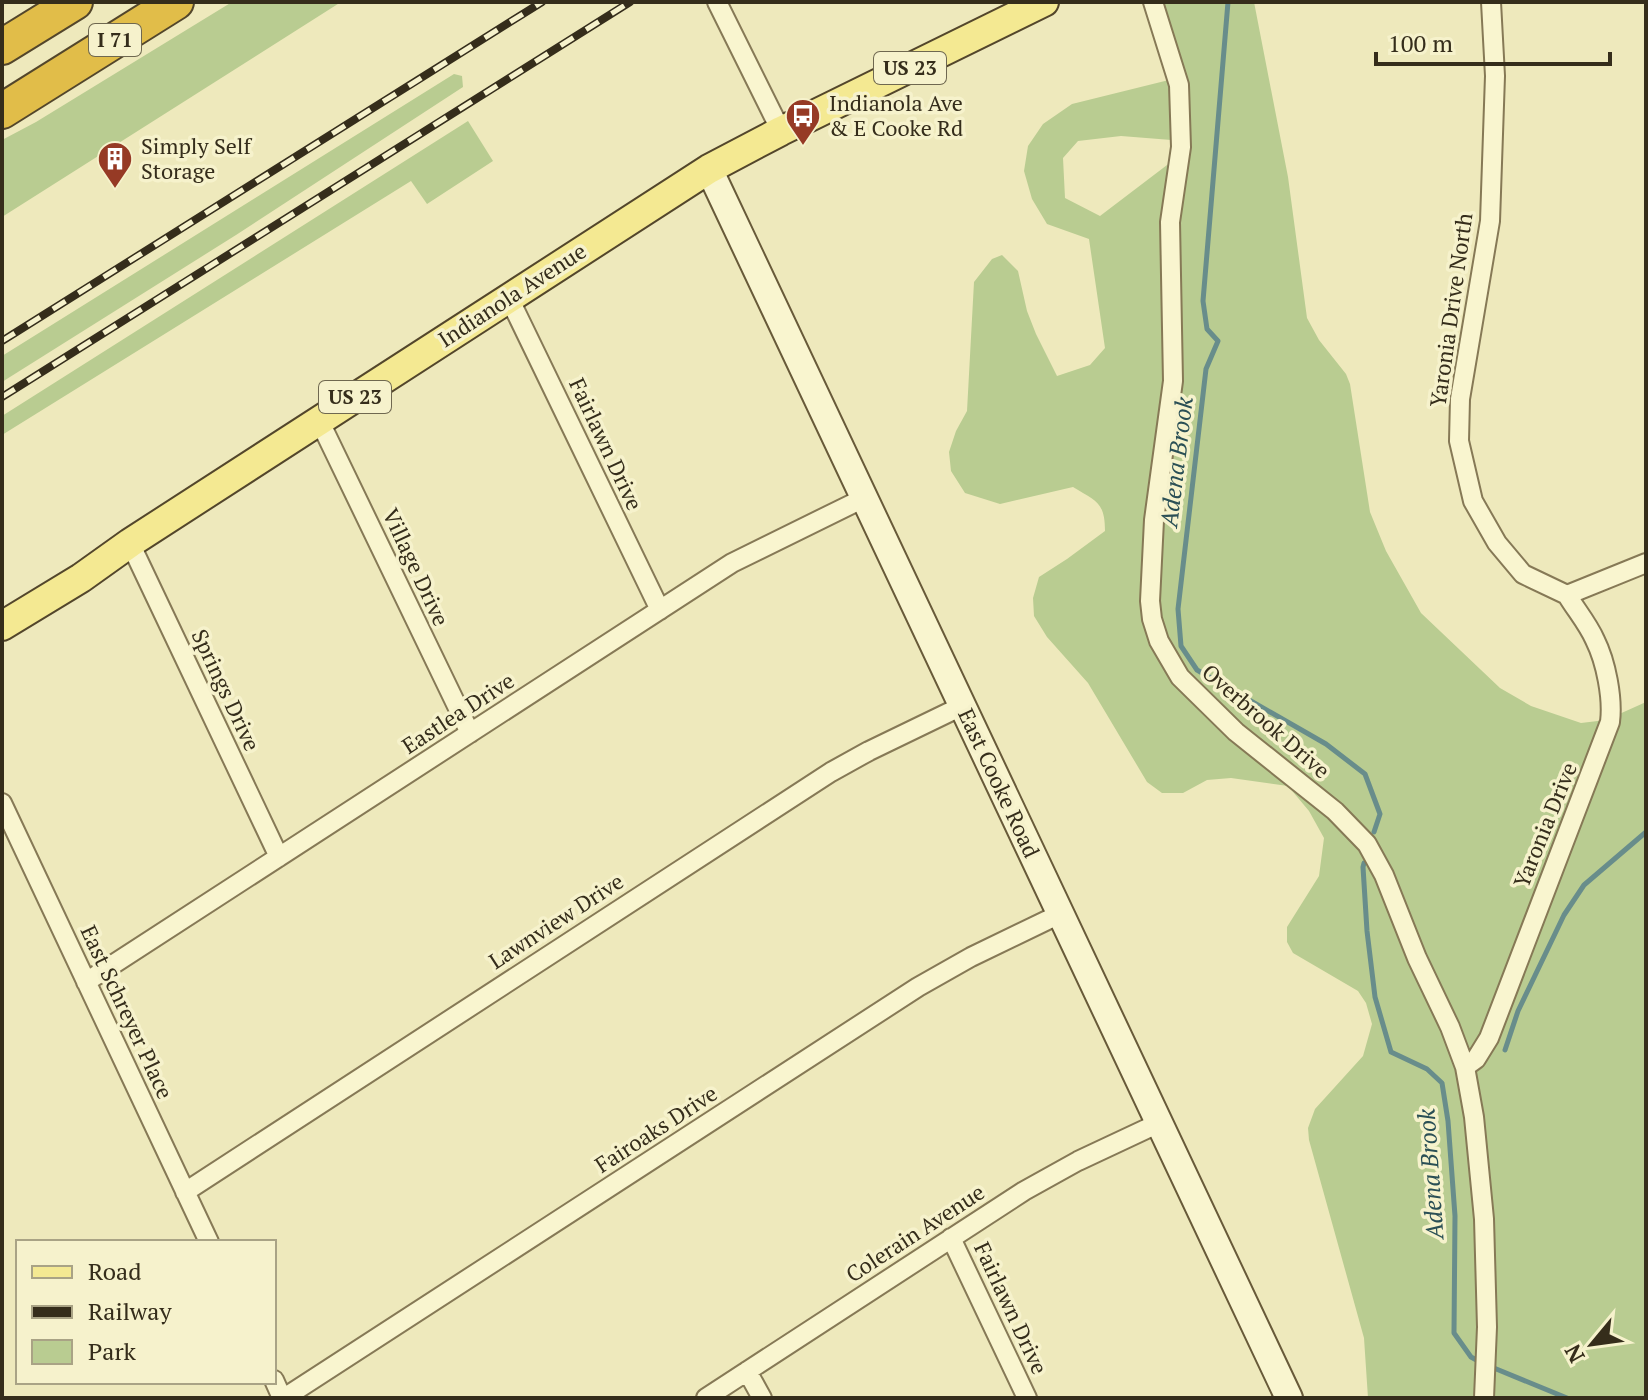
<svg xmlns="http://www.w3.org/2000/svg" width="1648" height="1400" viewBox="0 0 1648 1400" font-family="'PT Serif',serif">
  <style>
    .green { fill: #b9cc91; fill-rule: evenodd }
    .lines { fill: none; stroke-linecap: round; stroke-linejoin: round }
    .stream { stroke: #688d8b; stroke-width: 5 }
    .street-casing { stroke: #867956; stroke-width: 22 }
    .secondary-casing { stroke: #685a39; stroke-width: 30 }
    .primary-casing { stroke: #53462b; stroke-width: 32 }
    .highway-casing { stroke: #53462b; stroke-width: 38 }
    .street { stroke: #f9f5cf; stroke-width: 18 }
    .secondary { stroke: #f9f5cf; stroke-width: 26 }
    .primary { stroke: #f4e992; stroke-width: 28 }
    .highway { stroke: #e1bd49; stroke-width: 34 }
    .rail-casing { stroke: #352d1b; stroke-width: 8 }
    .rail { stroke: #f6f2cc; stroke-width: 5; stroke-dasharray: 15; stroke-linecap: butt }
    .labels { text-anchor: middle; stroke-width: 7; stroke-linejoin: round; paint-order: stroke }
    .shield { fill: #f6f2cc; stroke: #6f6850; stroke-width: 2 }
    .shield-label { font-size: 20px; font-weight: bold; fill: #352d1b }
    .poi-label { font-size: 22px; fill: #352d1b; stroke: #f6f2cc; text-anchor: start }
    .street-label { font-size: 22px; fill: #352d1b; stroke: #f6f2cc }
    .water-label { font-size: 24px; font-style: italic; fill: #2a4f55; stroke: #f6f2cc }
  </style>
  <rect width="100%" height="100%" fill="#eee9bc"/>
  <path class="green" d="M 232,2 L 341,2 L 2,217 L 2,140 L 36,122 Z
    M 1163,2 L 1254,2 L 1288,177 L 1307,318 L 1319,340 L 1346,374 L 1350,384 L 1370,512 L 1386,551 L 1421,613 L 1500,688 L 1531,706 L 1581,723 L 1606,720 L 1646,702 L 1646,1398 L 1368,1398 L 1364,1338 L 1309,1140 L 1308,1128 L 1315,1109 L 1363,1056 L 1372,1024 L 1366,1003 L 1358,991 L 1293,953 L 1287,942 L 1287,927 L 1319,876 L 1324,838 L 1309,811 L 1288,786 L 1231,778 L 1207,780 L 1183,793 L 1162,793 L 1147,782 L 1088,683 L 1047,637 L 1034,616 L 1033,598 L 1039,577 L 1067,559 L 1105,531 C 1105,502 1096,501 1073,487 L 1000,504 L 965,493 L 951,471 L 949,452 L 956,431 L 967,411 L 974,282 L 992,259 L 1002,255 L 1018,271 L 1027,311 L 1036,334 L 1057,376 L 1090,365 L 1105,348 L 1089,239 L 1047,224 L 1032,199 L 1024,171 L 1028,146 L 1043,124 L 1072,104 L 1181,77 ZM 1121,136 L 1184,141 L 1171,162 L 1100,216 L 1065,198 L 1063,158 L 1078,141 Z
    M 454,74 L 462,76 L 463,87 L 236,235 L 2,382 L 2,356 Z
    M 468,121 L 493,161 L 427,204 L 411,181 L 2,435 L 2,416 Z"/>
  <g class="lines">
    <path class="stream" d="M 1228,2 L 1203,301 L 1207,329 L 1218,341 L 1206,369 L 1178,609 L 1181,646 L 1197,670 L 1326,744 L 1365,774 L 1380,814 L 1374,832
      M 1364,863 L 1363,867 L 1367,931 L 1375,997 L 1391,1052 L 1427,1069 L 1442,1083 L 1448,1121 L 1455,1216 L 1454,1333 L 1471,1357 L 1480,1362
      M 1505,1050 L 1518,1011 L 1564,915 L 1584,885 L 1646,832
      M 1489,1366 L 1567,1398"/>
    <defs>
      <path id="street" d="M 717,2 L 781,131
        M 1153,2 L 1179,85 L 1181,147 L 1170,222 L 1173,381 L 1154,520 L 1150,601 L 1152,619 L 1159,641 L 1180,677 L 1236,732 L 1335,811 L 1367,844 L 1384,875 L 1417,958 L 1450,1027 L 1465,1067 L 1474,1117 L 1484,1219 L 1487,1327 L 1484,1398
        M 1491,2 L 1495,76 L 1490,221 L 1460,399 L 1459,441 L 1473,501 L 1497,543 L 1523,574 L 1567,595
        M 509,298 L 660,610
        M 319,420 L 470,733
        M 130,543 L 279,857
        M 1567,595 L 1646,563
        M 2,803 L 209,1242
        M 86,982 L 732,563 L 864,498
        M 1465,1067 L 1476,1059 L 1489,1038 L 1610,722 C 1613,698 1606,662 1595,640 C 1588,624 1576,610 1567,595
        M 185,1192 L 831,772 L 869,751 L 962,706
        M 951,1238 L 1027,1398
        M 747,1371 L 762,1398
        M 274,1380 L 282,1398
        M 284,1398 L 918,987 L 971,957 L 1060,914
        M 706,1398 L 1024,1191 L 1078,1161 L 1159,1123"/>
      <path id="secondary" d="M 709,169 L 1289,1398"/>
      <path id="primary" d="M 2,626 L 81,578 L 130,543 L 709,169 L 781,131 L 1044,2"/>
      <path id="highway" d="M 2,47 L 75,2
        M 2,111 L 176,2"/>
    </defs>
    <use href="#street" class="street-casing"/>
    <use href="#secondary" class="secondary-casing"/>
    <use href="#primary" class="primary-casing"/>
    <use href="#highway" class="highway-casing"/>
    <use href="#street" class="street"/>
    <use href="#secondary" class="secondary"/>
    <use href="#primary" class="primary"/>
    <use href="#highway" class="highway"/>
    <defs>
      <path id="rail" d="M 2,341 L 542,2
        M 2,397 L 630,2"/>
    </defs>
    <use href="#rail" class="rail-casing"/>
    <use href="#rail" class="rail"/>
  </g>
  <defs>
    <symbol id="bus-pin" viewBox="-11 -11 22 30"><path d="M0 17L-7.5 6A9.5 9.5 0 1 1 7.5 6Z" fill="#963a25" stroke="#f6f2cc"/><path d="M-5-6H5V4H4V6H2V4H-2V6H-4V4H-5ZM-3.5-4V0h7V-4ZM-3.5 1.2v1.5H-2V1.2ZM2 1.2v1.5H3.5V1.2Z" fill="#fff"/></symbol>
    <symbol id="building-pin" viewBox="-11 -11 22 30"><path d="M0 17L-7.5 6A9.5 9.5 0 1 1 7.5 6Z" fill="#963a25" stroke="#f6f2cc"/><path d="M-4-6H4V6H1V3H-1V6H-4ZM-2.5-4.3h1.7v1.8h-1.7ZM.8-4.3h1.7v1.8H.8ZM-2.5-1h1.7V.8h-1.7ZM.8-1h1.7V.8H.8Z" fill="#fff"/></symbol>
  </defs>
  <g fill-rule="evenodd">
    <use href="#bus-pin" x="783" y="96" width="40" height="54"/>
    <use href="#building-pin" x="95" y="139" width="40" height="54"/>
  </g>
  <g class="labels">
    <g class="shield">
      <rect x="89" y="24" width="52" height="32" rx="6"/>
      <rect x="874" y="52" width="72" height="32" rx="6"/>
      <rect x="319" y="381" width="72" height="32" rx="6"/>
    </g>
    <g class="shield-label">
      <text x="115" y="47">I 71</text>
      <text x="910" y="75">US 23</text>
      <text x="355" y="404">US 23</text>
    </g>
    <g class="poi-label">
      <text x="829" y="111">Indianola Ave<tspan x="829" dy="25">&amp; E Cooke Rd</tspan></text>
      <text x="141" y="154">Simply Self<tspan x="141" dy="25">Storage</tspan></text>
    </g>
    <g class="street-label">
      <text transform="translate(512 295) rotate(-33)" y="8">Indianola Avenue</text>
      <text transform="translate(1451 310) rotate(-82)" y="8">Yaronia Drive North</text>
      <text transform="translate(606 444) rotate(65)" y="8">Fairlawn Drive</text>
      <text transform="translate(416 567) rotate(65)" y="8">Village Drive</text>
      <text transform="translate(226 690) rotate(65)" y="8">Springs Drive</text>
      <text transform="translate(458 713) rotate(-33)" y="8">Eastlea Drive</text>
      <text transform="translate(1266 721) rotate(41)" y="8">Overbrook Drive</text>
      <text transform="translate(999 783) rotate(65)" y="8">East Cooke Road</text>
      <text transform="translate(1545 825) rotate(-68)" y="8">Yaronia Drive</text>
      <text transform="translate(556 921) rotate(-33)" y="8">Lawnview Drive</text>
      <text transform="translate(127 1012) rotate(65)" y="8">East Schreyer Place</text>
      <text transform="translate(656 1129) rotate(-33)" y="8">Fairoaks Drive</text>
      <text transform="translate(915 1233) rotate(-33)" y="8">Colerain Avenue</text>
      <text transform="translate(1011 1308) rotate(65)" y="8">Fairlawn Drive</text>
    </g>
    <g class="water-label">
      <text transform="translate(1177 462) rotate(-83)" y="8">Adena Brook</text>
      <text transform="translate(1431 1174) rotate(-94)" y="8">Adena Brook</text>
    </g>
  </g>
  <rect width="1648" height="1400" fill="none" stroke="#352d1b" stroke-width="8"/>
  <rect x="16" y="1240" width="260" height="144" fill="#f6f2cc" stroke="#a9a385" stroke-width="2"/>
  <rect x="32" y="1266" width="40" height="12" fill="#f4e992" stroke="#a9a385" stroke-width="2"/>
  <text x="88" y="1280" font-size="24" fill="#352d1b">Road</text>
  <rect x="32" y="1306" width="40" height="12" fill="#352d1b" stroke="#a9a385" stroke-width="2"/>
  <text x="88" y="1320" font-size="24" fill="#352d1b">Railway</text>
  <rect x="32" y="1340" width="40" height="24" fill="#b9cc91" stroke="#a9a385" stroke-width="2"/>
  <text x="88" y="1360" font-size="24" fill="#352d1b">Park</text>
  <g transform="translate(1592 1344) rotate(241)" stroke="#f6f2cc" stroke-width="6" paint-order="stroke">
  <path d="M0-6L14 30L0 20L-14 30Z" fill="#352d1b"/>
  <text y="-12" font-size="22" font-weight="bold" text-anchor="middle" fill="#352d1b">N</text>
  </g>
  <path d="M1376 52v12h234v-12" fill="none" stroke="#352d1b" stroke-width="4"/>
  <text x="1388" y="52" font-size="24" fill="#352d1b" stroke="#f6f2cc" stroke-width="6" paint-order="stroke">100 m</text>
</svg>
